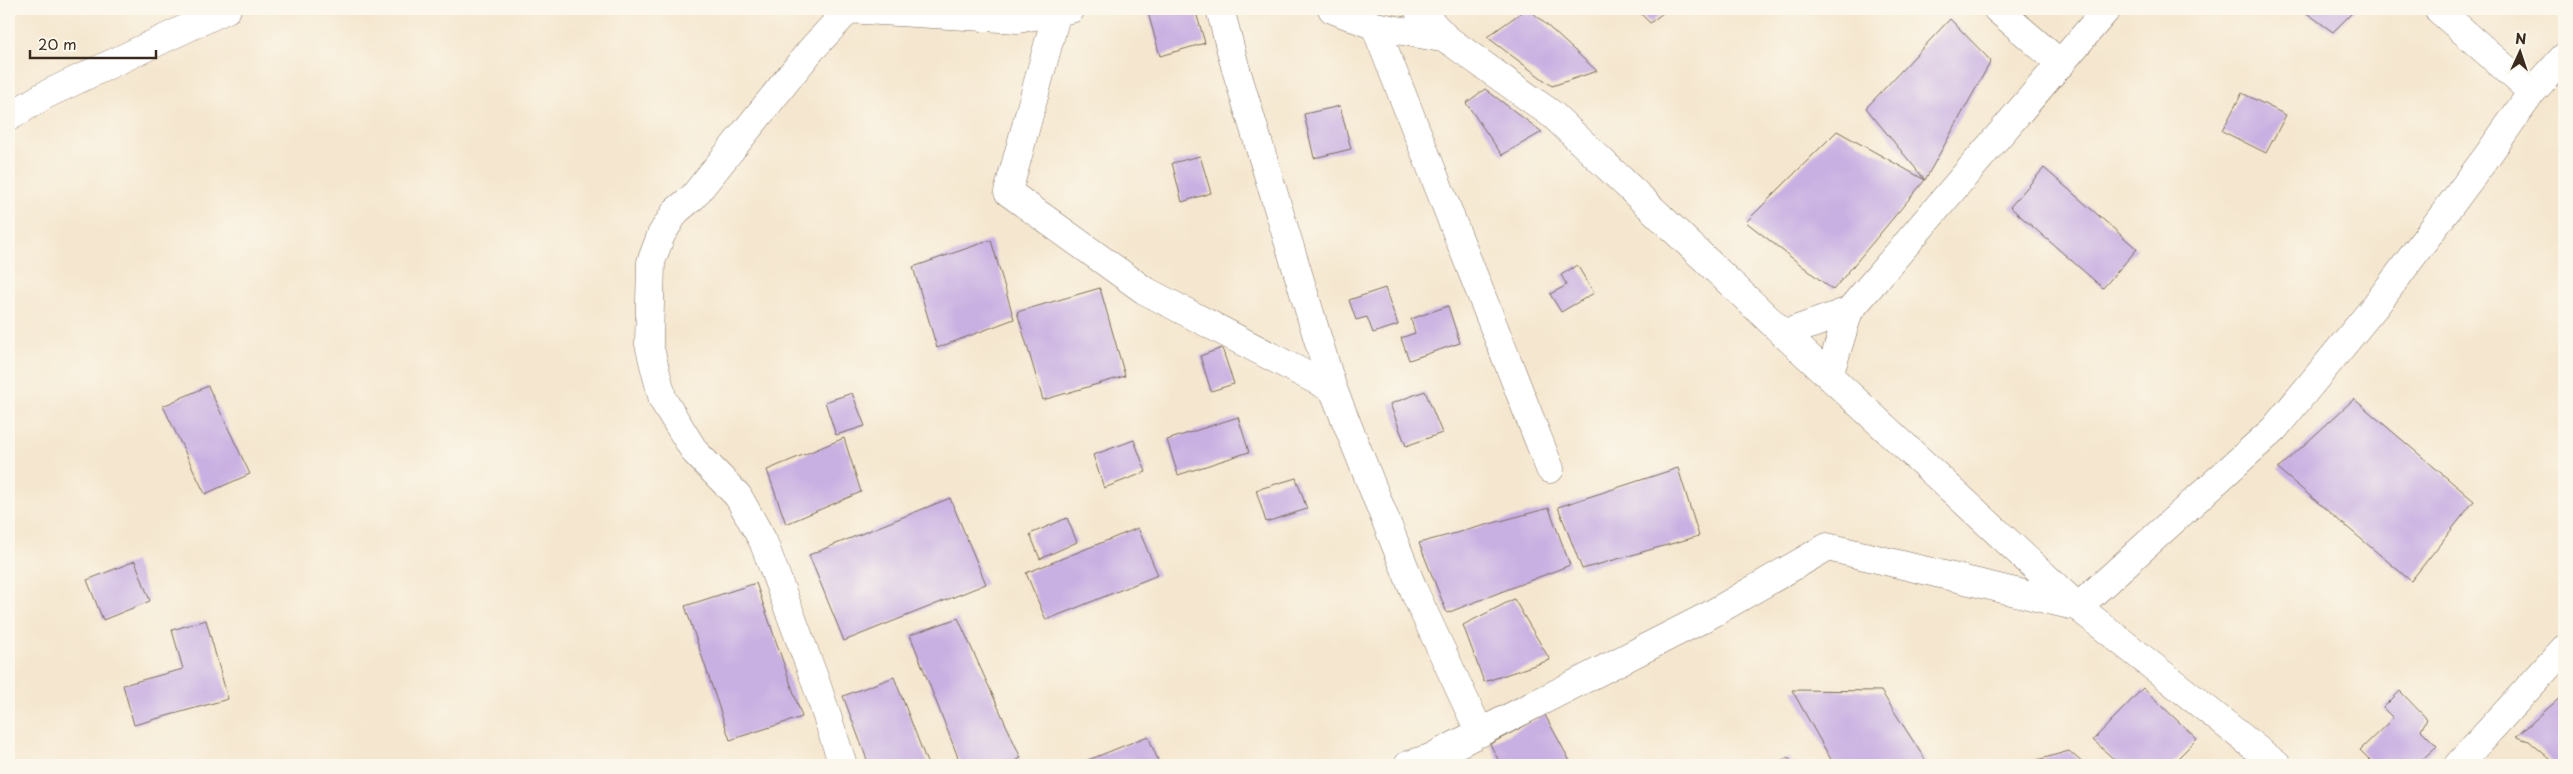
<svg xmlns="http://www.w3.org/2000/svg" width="2573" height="774" viewBox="0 0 2573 774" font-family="'Playpen Sans',sans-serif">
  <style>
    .building { fill: #c9b0e2 }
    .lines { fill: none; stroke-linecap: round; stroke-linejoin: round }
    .minor-casing { stroke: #7c6c5c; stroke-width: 29 }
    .minor { stroke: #fff; stroke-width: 28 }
  </style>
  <rect width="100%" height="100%" fill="#fbf7ec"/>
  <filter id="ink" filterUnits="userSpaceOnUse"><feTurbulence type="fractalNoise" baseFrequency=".02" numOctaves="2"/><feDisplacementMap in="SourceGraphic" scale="10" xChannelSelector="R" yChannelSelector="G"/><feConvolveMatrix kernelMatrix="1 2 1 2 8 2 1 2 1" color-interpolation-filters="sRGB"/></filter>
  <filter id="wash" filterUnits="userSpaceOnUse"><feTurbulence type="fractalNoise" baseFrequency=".0096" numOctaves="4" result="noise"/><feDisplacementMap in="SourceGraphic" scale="20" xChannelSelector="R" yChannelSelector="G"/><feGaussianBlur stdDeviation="1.12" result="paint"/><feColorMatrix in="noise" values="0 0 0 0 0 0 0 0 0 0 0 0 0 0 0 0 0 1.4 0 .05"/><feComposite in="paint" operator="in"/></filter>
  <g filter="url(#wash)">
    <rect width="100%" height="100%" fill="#f5e7cf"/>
    <g id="blocks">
      <path class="building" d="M 1147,9 L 1195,9 L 1205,43 L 1160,56 Z
        M 1526,9 L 1529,9 L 1597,71 L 1552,86 L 1487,37 Z
        M 1636,9 L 1668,9 L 1650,23 Z
        M 2301,9 L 2356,9 L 2333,32 Z
        M 1950,19 L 1991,61 L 1925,180 L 1866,108 Z
        M 1485,89 L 1542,132 L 1502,155 L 1466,103 Z
        M 2242,93 L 2286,115 L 2266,153 L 2222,131 Z
        M 1340,106 L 1351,149 L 1314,158 L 1304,114 Z
        M 1837,131 L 1925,180 L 1833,290 L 1746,222 Z
        M 1200,156 L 1211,193 L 1182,202 L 1172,163 Z
        M 2044,168 L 2137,249 L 2103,288 L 2010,207 Z
        M 991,240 L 1014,319 L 937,348 L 913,267 Z
        M 1577,265 L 1594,293 L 1561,312 L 1550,294 L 1567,285 L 1561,275 Z
        M 1100,288 L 1125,376 L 1043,400 L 1017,312 Z
        M 1385,288 L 1398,325 L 1373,333 L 1367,317 L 1356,320 L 1349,300 Z
        M 1448,306 L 1460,343 L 1409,360 L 1401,338 L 1415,333 L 1411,319 Z
        M 1222,348 L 1234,384 L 1211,391 L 1200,356 Z
        M 208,386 L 250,474 L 205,494 L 163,406 Z
        M 1425,391 L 1442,433 L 1406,446 L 1390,404 Z
        M 852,393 L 865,426 L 836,435 L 825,402 Z
        M 2354,399 L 2474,501 L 2411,581 L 2278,469 Z
        M 1238,417 L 1249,452 L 1178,475 L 1167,440 Z
        M 844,438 L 861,492 L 786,524 L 767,470 Z
        M 1134,440 L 1146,472 L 1104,488 L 1093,455 Z
        M 1678,468 L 1699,536 L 1582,569 L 1558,507 Z
        M 1296,478 L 1307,509 L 1266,522 L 1256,490 Z
        M 950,498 L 986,584 L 844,641 L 809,555 Z
        M 1549,508 L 1570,565 L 1447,613 L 1419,543 Z
        M 1067,518 L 1077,542 L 1040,559 L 1030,534 Z
        M 1138,528 L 1158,575 L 1046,620 L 1026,573 Z
        M 135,561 L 150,601 L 103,620 L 87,580 Z
        M 756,583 L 802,717 L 730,740 L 685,606 Z
        M 1514,599 L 1550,660 L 1484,682 L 1463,625 Z
        M 958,618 L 1021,758 L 1007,765 L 961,765 L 910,635 Z
        M 206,620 L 228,699 L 134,725 L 123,685 L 183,669 L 172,630 Z
        M 894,677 L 928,765 L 869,765 L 843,696 Z
        M 2143,688 L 2197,739 L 2171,765 L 2120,765 L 2093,740 Z
        M 1792,690 L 1881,691 L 1926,761 L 1905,765 L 1834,765 Z
        M 2400,691 L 2427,719 L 2421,730 L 2437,746 L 2416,765 L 2375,765 L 2360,750 L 2393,718 L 2383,708 Z
        M 2564,694 L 2564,765 L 2557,765 L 2529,741 L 2516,737 Z
        M 1545,715 L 1572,765 L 1501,765 L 1490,744 Z
        M 1148,736 L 1160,765 L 1076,765 Z
        M 2069,751 L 2085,765 L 2020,765 Z
        M 1788,757 L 1793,765 L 1773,765 Z"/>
    </g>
  </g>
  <g filter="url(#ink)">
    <use href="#blocks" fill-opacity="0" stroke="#7c6c5c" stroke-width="1"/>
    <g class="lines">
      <defs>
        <path id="minor" d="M 846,9 L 1018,19 L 1071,9
          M 1220,9 L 1235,66 L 1333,389
          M 1332,9 L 1375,26 L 1447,39
          M 1418,9 L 1447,39 L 1553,115 L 1784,334 L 2078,607 L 2277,765
          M 1997,9 L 2061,64
          M 2438,9 L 2532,92
          M 1057,12 L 1008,192 L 1144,290 L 1333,389 L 1414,591 L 1480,733
          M 1375,26 L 1550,469
          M 9,117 L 45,95 L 227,9
          M 1784,334 L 1849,311
          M 1829,376 L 1849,311 L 2107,9
          M 843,765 L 815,680 L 763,541 L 738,496 L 695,452 L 663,400 L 654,365 L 649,344 L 651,262 L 661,235 L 676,211 L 693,197 L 811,50 L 849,9
          M 1408,765 L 1430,758 L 1708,616 L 1827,547 L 2078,607 L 2274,429 L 2376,305 L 2485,159 L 2532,92 L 2564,57
          M 2458,765 L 2564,649"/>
      </defs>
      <use href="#minor" class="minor-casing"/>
      <use href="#minor" class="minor"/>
    </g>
  </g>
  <rect width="2573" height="774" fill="none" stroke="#fbf7ec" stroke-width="30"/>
  <g transform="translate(2520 52) rotate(3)" stroke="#fbf7ec" stroke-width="4" paint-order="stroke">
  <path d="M0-4L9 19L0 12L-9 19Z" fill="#3b2a1e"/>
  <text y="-8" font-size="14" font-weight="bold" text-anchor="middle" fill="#3b2a1e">N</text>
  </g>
  <path d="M30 50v8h126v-8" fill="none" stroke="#3b2a1e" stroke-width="2.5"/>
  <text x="38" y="50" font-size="15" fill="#3b2a1e" stroke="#fbf7ec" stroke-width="4" paint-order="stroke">20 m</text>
</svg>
